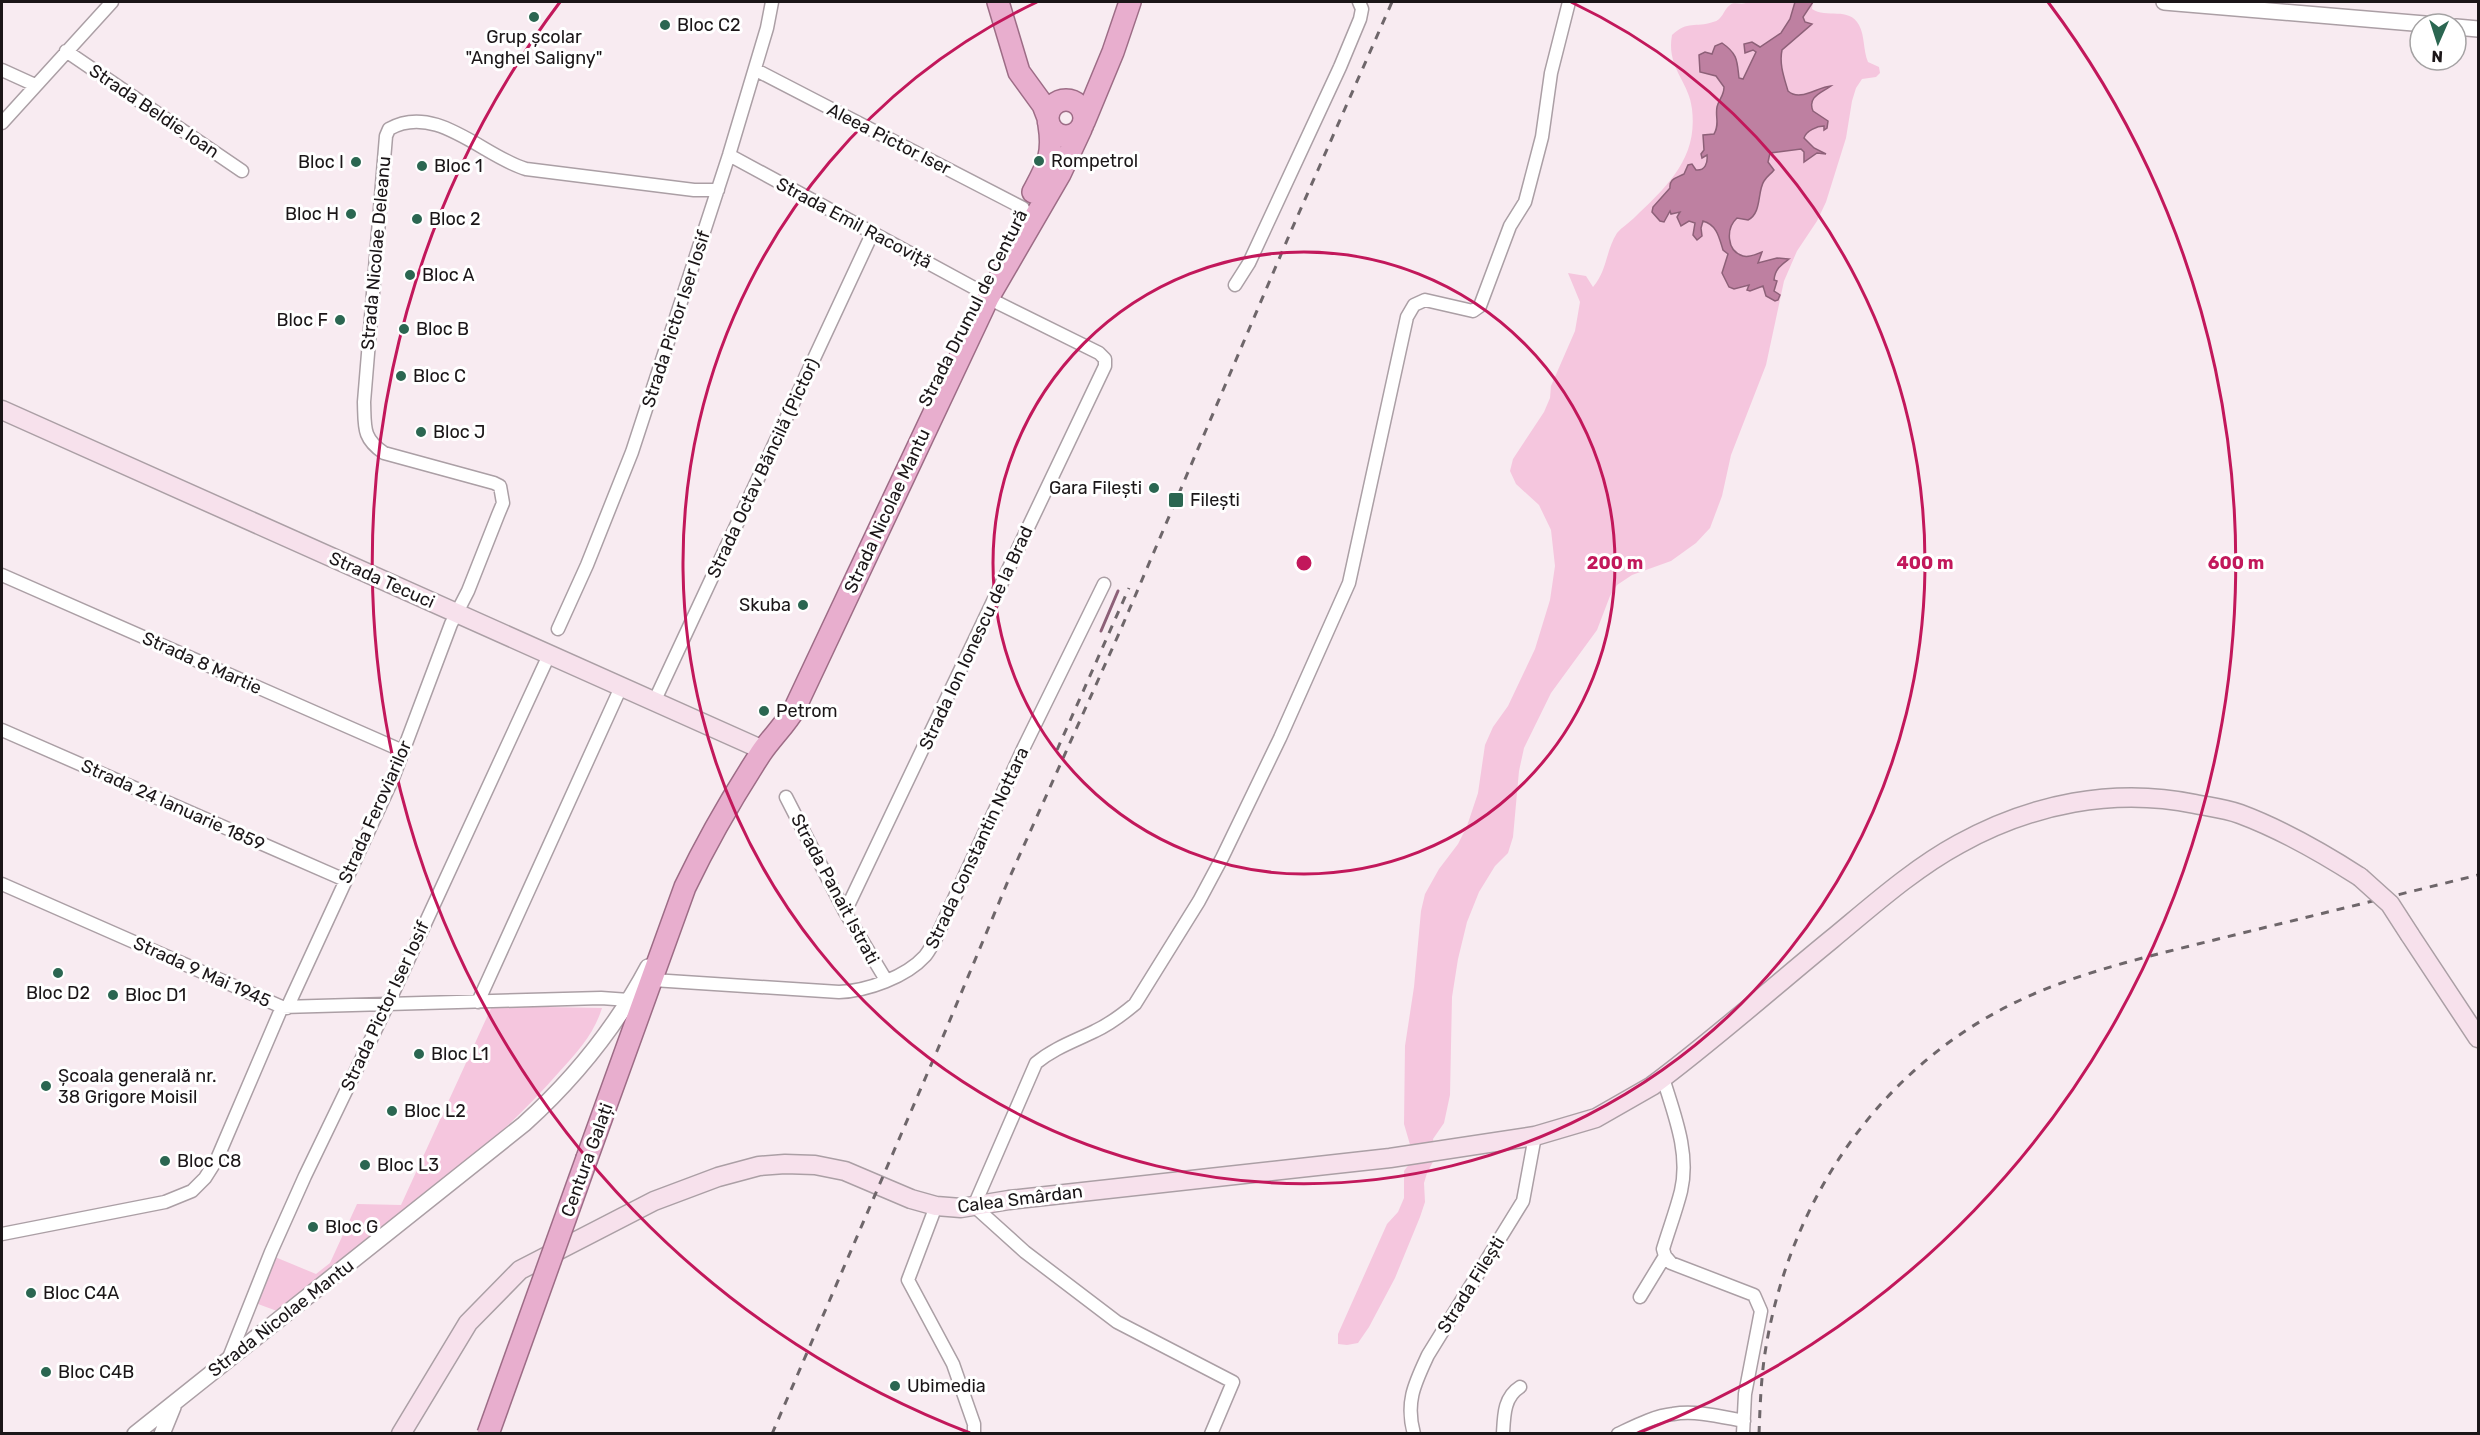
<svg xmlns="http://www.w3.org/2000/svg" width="2480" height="1435" viewBox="0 0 2480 1435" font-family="Rubik,sans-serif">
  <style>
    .green { fill: #f5c6de }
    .water { fill: #be80a1; stroke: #8d6078; stroke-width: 1.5 }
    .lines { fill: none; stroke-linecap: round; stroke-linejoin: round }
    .stream { stroke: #8d6078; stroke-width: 3 }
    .minor-casing { stroke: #ab9fa5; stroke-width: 15 }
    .tertiary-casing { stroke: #ab9fa5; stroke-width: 18 }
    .secondary-casing { stroke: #ab9fa5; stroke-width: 21 }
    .trunk-casing { stroke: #9d6c86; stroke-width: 24 }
    .minor { stroke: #fff; stroke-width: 12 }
    .tertiary { stroke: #fff; stroke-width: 15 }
    .secondary { stroke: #f7e1ec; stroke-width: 18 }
    .trunk { stroke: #e8aece; stroke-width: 21 }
    .rail { stroke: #6e666a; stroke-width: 3; stroke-dasharray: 8 8; stroke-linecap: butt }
    .secondary-bridge-casing { stroke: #ab9fa5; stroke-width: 21; stroke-linecap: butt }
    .trunk-bridge-casing { stroke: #9d6c86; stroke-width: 24; stroke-linecap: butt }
    .secondary-bridge { stroke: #f7e1ec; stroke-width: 18 }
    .trunk-bridge { stroke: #e8aece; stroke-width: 21 }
    .ring { fill: none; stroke: #c2185b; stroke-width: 3 }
    .poi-dot { fill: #2b6651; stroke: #fff; stroke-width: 2 }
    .labels { text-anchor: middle; stroke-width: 6; stroke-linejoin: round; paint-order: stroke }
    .poi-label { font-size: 18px; fill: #1b1618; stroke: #fff; text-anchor: start }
    .street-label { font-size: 18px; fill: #1b1618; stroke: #fff }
    .centre { fill: #c2185b; stroke: #fff; stroke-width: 3 }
    .ring-label { font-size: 18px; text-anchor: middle; font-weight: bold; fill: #c2185b; stroke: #fff; stroke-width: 6; stroke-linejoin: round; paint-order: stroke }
  </style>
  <rect width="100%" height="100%" fill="#f8ebf1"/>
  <path class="green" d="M 1748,2 L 1813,2 L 1812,9 C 1826,19 1849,6 1859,25 C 1865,36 1863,50 1868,62 L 1879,67 L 1880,73 L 1876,77 L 1862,79 L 1856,88 L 1852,101 L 1846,138 L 1826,202 L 1817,221 L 1797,251 L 1784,281 L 1766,365 L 1731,455 L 1722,496 L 1710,528 L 1696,543 L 1671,561 L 1632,575 L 1617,585 L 1610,596 L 1597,630 L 1551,693 L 1524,748 L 1519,771 L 1513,837 L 1508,853 L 1495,866 L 1479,892 L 1467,922 L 1458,959 L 1452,997 L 1450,1095 L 1444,1123 L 1433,1139 L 1436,1156 L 1427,1173 L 1424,1183 L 1425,1202 L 1420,1217 L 1395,1278 L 1369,1327 L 1358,1343 L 1347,1345 L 1338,1344 L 1338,1334 L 1387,1224 L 1398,1212 L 1404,1198 L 1404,1171 L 1410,1163 L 1411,1148 L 1404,1124 L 1405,1046 L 1414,987 L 1421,911 L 1425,894 L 1439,869 L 1458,844 L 1467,826 L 1478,793 L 1485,745 L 1493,727 L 1508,706 L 1535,649 L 1550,600 L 1555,566 L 1551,530 L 1539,505 L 1516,484 L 1510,471 L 1513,459 L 1544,412 L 1550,398 L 1551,386 L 1575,331 L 1580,302 L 1568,273 L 1586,276 L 1593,287 C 1607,271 1606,250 1617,233 C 1622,227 1629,223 1634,218 C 1667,186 1698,159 1692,109 C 1689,81 1666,68 1672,35 C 1688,20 1695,28 1713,22 C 1723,20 1723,10 1730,5 C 1735,1 1742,6 1748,2 Z
    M 492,1006 L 602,1008 C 594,1034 578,1051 560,1071 C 479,1164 374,1236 277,1311 L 258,1304 L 275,1257 L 316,1274 L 330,1263 L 357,1204 L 401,1205 Z"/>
  <path class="water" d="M 1795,2 L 1813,2 L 1803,17 L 1805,22 L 1812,24 L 1782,50 C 1779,64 1784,77 1788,91 C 1800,102 1817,87 1831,86 C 1821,93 1807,97 1813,111 L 1828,121 L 1827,128 L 1824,130 L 1824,126 C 1817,126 1806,131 1804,138 L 1814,148 L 1826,154 L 1817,153 L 1804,162 L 1804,152 L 1801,149 L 1770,153 L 1768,162 L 1774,170 C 1771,174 1767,176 1764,181 C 1757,192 1762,213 1748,220 L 1737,218 C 1726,228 1726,251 1743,256 C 1750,258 1756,254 1762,252 L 1758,263 L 1777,258 L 1789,259 C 1781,265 1775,269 1774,280 L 1777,281 L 1774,291 L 1780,295 L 1778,300 L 1775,301 L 1766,296 L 1763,286 L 1750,291 L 1747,290 L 1749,285 L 1734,289 L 1729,287 L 1722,273 L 1728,254 L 1723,250 C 1719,237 1717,225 1703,221 L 1701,228 L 1702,236 L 1697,240 L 1693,235 L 1695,223 L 1689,221 L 1681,226 L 1677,217 L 1680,212 L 1671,214 L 1670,211 L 1664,222 L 1660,221 L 1652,212 L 1653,207 L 1670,188 C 1669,178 1677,178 1684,174 L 1688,165 L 1692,164 L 1696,170 C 1705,171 1708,163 1707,155 L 1702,158 L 1701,154 L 1704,150 L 1703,135 L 1714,134 C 1720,124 1715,117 1717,107 C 1719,99 1724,96 1724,87 L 1716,76 L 1700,72 L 1699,55 L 1705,52 L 1712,54 L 1715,46 L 1722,43 C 1738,54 1737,61 1739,78 L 1743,79 L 1756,52 L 1753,50 L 1745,53 L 1744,44 L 1752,42 L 1760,47 L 1781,33 L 1790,19 Z"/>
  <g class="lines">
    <path class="stream" d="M 1101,631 L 1118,591"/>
    <defs>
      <path id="minor" d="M 66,51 L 242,171
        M 2,70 L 35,85
        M 756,70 L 1023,208
        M 2,123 L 112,2
        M 729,155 L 978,290
        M 1235,285 L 1249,263 L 1340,67 L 1360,19 L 1362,9 L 1359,2
        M 2,575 L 403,751
        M 558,629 L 587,565 L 632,452 L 729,155 L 767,28 L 772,2
        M 654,702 L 872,234
        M 2,730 L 345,880
        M 786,797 L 845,912 L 886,980
        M 2,884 L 282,1007 L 601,998 L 629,1000
        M 845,912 L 1105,366 L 1105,359 L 1099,353 L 988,298
        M 653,980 L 839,992 C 867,991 906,977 925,956 C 929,951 932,945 935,940 L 1024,747 L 1104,584
        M 478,1002 L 621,687
        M 287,1008 L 393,778 L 451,624 L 468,591 L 498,515 L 503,503 L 500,486 L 494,483 L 384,453 C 362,438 365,427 364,402 L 386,136 L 389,129 C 436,102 484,157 526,169 L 694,190 L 718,190
        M 1663,1078 C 1674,1114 1690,1153 1681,1191 C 1676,1211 1669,1229 1663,1249 L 1665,1256 L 1671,1263 L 1754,1295 L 1761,1311 L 1745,1394 L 1743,1434
        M 936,1206 L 908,1280 L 953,1364 L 974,1424 L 974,1434
        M 2,1234 L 165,1202 L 192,1191 L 205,1178 L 217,1159 L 282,1007
        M 1640,1297 L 1665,1256
        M 228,1360 L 271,1252 L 305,1176 L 388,1004 L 549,655
        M 1211,1434 L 1233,1382 L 1117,1322 L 1025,1252 L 974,1206 L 1036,1063 C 1054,1048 1075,1041 1095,1031 C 1110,1024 1123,1014 1135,1004 L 1199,901 L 1222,858 L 1280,738 L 1349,583 L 1407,317 L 1414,305 L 1425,300 L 1473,311 L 1480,306 L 1510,226 L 1525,202 L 1542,137 L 1551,73 L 1569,2
        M 1414,1434 C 1405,1402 1415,1383 1428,1355 L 1523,1201 L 1535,1136
        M 1503,1434 C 1504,1415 1504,1397 1520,1387
        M 1618,1434 C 1635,1426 1654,1416 1673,1414 C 1696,1410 1722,1417 1744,1421"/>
      <path id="tertiary" d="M 2164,2 L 2425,24
        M 2456,27 L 2478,29
        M 135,1434 L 524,1124 C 575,1078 616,1027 648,967
        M 162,1434 L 173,1407"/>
      <path id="secondary" d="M 2,410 L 763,750
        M 2410,935 L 2478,1038
        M 401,1434 L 468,1323 L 520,1270 L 654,1201 L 718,1177 L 759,1166 L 785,1164 L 815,1165 L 845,1171 L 911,1199 L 936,1206 L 961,1208 L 1009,1200 L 1390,1158 L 1535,1136 L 1596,1118 L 1652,1086 C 1714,1040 1772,988 1832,939 C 1872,906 1913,869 1959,844 C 2031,804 2114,787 2195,804 C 2210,807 2226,809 2240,814 C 2283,830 2321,852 2360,877"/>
      <path id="trunk" d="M 998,2 L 1019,72 L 1043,105 L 1048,118
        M1048 118a18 18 0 1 1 36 0a18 18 0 1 1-36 0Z
        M 1084,122 L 1113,52 L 1130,2
        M 1033,192 C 1047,166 1054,155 1049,125
        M 587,1158 L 685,887 C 707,841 733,796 761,753 C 772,737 786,724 795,708 L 988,298 L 1060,174 L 1081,129"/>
    </defs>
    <use href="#minor" class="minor-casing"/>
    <use href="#tertiary" class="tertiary-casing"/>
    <use href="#secondary" class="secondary-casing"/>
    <use href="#trunk" class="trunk-casing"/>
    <use href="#minor" class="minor"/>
    <use href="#tertiary" class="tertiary"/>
    <use href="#secondary" class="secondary"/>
    <use href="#trunk" class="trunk"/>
    <path class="rail" d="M 1057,750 L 1129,588
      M 772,1434 L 937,1051 L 1008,881 L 1121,629 L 1291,231 L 1392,2
      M 1759,1434 C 1760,1407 1761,1379 1765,1353 C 1788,1205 1875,1073 2010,1005 C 2076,972 2151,956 2222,938 C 2308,917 2393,896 2478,875"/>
    <defs>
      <path id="secondary-bridge" d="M 2360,877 L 2390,904 L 2410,935"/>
      <path id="trunk-bridge" d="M 488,1434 L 587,1158"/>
    </defs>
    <use href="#secondary-bridge" class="secondary-bridge-casing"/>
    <use href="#trunk-bridge" class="trunk-bridge-casing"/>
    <use href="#secondary-bridge" class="secondary-bridge"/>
    <use href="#trunk-bridge" class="trunk-bridge"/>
  </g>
  <g class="ring">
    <circle cx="1304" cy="563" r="311"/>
    <path d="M1571 2A621 621 0 1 1 1037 2"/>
    <path d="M970 1433A932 932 0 0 1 560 2M2048 2A932 932 0 0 1 1638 1433"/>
  </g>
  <g class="poi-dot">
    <circle cx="534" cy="17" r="6"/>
    <circle cx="665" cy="25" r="6"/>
    <circle cx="1039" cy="161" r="6"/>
    <circle cx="356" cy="162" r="6"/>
    <circle cx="422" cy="166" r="6"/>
    <circle cx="351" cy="214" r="6"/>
    <circle cx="417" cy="219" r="6"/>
    <circle cx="410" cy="275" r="6"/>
    <circle cx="340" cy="320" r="6"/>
    <circle cx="404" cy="329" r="6"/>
    <circle cx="401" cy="376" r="6"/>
    <circle cx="421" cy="432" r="6"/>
    <circle cx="1154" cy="488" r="6"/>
    <rect x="1168" y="492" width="16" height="16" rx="3"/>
    <circle cx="803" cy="605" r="6"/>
    <circle cx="764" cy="711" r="6"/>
    <circle cx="58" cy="973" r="6"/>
    <circle cx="113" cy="995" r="6"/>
    <circle cx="419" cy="1054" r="6"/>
    <circle cx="46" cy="1086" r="6"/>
    <circle cx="392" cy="1111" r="6"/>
    <circle cx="165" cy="1161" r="6"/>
    <circle cx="365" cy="1165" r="6"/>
    <circle cx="313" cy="1227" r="6"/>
    <circle cx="31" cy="1293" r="6"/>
    <circle cx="46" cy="1372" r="6"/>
    <circle cx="895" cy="1386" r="6"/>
  </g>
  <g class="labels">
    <g class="poi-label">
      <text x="677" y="31">Bloc C2</text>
      <text x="534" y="43" text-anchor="middle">Grup școlar<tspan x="534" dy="21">"Anghel Saligny"</tspan></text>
      <text x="1051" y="167">Rompetrol</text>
      <text x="344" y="168" text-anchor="end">Bloc I</text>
      <text x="434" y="172">Bloc 1</text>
      <text x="339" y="220" text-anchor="end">Bloc H</text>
      <text x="429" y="225">Bloc 2</text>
      <text x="422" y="281">Bloc A</text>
      <text x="328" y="326" text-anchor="end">Bloc F</text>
      <text x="416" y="335">Bloc B</text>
      <text x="413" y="382">Bloc C</text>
      <text x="433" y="438">Bloc J</text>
      <text x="1142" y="494" text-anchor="end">Gara Filești</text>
      <text x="1190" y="506">Filești</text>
      <text x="791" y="611" text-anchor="end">Skuba</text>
      <text x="776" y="717">Petrom</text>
      <text x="58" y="999" text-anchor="middle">Bloc D2</text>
      <text x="125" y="1001">Bloc D1</text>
      <text x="431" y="1060">Bloc L1</text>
      <text x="58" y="1082">Școala generală nr.<tspan x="58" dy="21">38 Grigore Moisil</tspan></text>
      <text x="404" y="1117">Bloc L2</text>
      <text x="177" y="1167">Bloc C8</text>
      <text x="377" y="1171">Bloc L3</text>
      <text x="325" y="1233">Bloc G</text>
      <text x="43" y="1299">Bloc C4A</text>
      <text x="58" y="1378">Bloc C4B</text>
      <text x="907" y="1392">Ubimedia</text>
    </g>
    <g class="street-label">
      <text transform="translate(154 111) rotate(34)" y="6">Strada Beldie Ioan</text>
      <text transform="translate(889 139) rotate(27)" y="6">Aleea Pictor Iser</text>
      <text transform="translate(854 223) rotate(28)" y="6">Strada Emil Racoviță</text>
      <text transform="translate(376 253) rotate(-85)" y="6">Strada Nicolae Deleanu</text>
      <text transform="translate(973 308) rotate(-63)" y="6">Strada Drumul de Centură</text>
      <text transform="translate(676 319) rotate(-72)" y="6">Strada Pictor Iser Iosif</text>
      <text transform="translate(763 468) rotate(-65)" y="6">Strada Octav Băncilă (Pictor)</text>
      <text transform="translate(887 511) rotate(-65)" y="6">Strada Nicolae Mantu</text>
      <text transform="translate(382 580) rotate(24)" y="6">Strada Tecuci</text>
      <text transform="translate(976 638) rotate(-65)" y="6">Strada Ion Ionescu de la Brad</text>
      <text transform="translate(202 663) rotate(24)" y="6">Strada 8 Martie</text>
      <text transform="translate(173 805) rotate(24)" y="6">Strada 24 Ianuarie 1859</text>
      <text transform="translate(375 812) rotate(-66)" y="6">Strada Feroviarilor</text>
      <text transform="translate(977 848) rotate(-65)" y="6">Strada Constantin Nottara</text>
      <text transform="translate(835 889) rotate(62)" y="6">Strada Panait Istrati</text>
      <text transform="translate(202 972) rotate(24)" y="6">Strada 9 Mai 1945</text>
      <text transform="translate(385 1006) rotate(-65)" y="6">Strada Pictor Iser Iosif</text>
      <text transform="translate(587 1160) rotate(-70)" y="6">Centura Galați</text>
      <text transform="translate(1020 1199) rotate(-7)" y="6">Calea Smârdan</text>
      <text transform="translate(1471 1285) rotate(-58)" y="6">Strada Filești</text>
      <text transform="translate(281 1318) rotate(-38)" y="6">Strada Nicolae Mantu</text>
    </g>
  </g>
  <circle cx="1304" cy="563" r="9" class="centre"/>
  <g class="ring-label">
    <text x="1615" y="569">200 m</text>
    <text x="1925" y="569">400 m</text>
    <text x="2236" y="569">600 m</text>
  </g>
  <rect width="2480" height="1435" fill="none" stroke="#1b1618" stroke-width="6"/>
  <g transform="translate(2438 42) rotate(183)"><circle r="28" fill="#ffffff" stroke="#a4a2a3" stroke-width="1.5"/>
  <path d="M0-4.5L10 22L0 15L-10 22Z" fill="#2b6651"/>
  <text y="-9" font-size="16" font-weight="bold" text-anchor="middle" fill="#1b1618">N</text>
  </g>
</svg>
